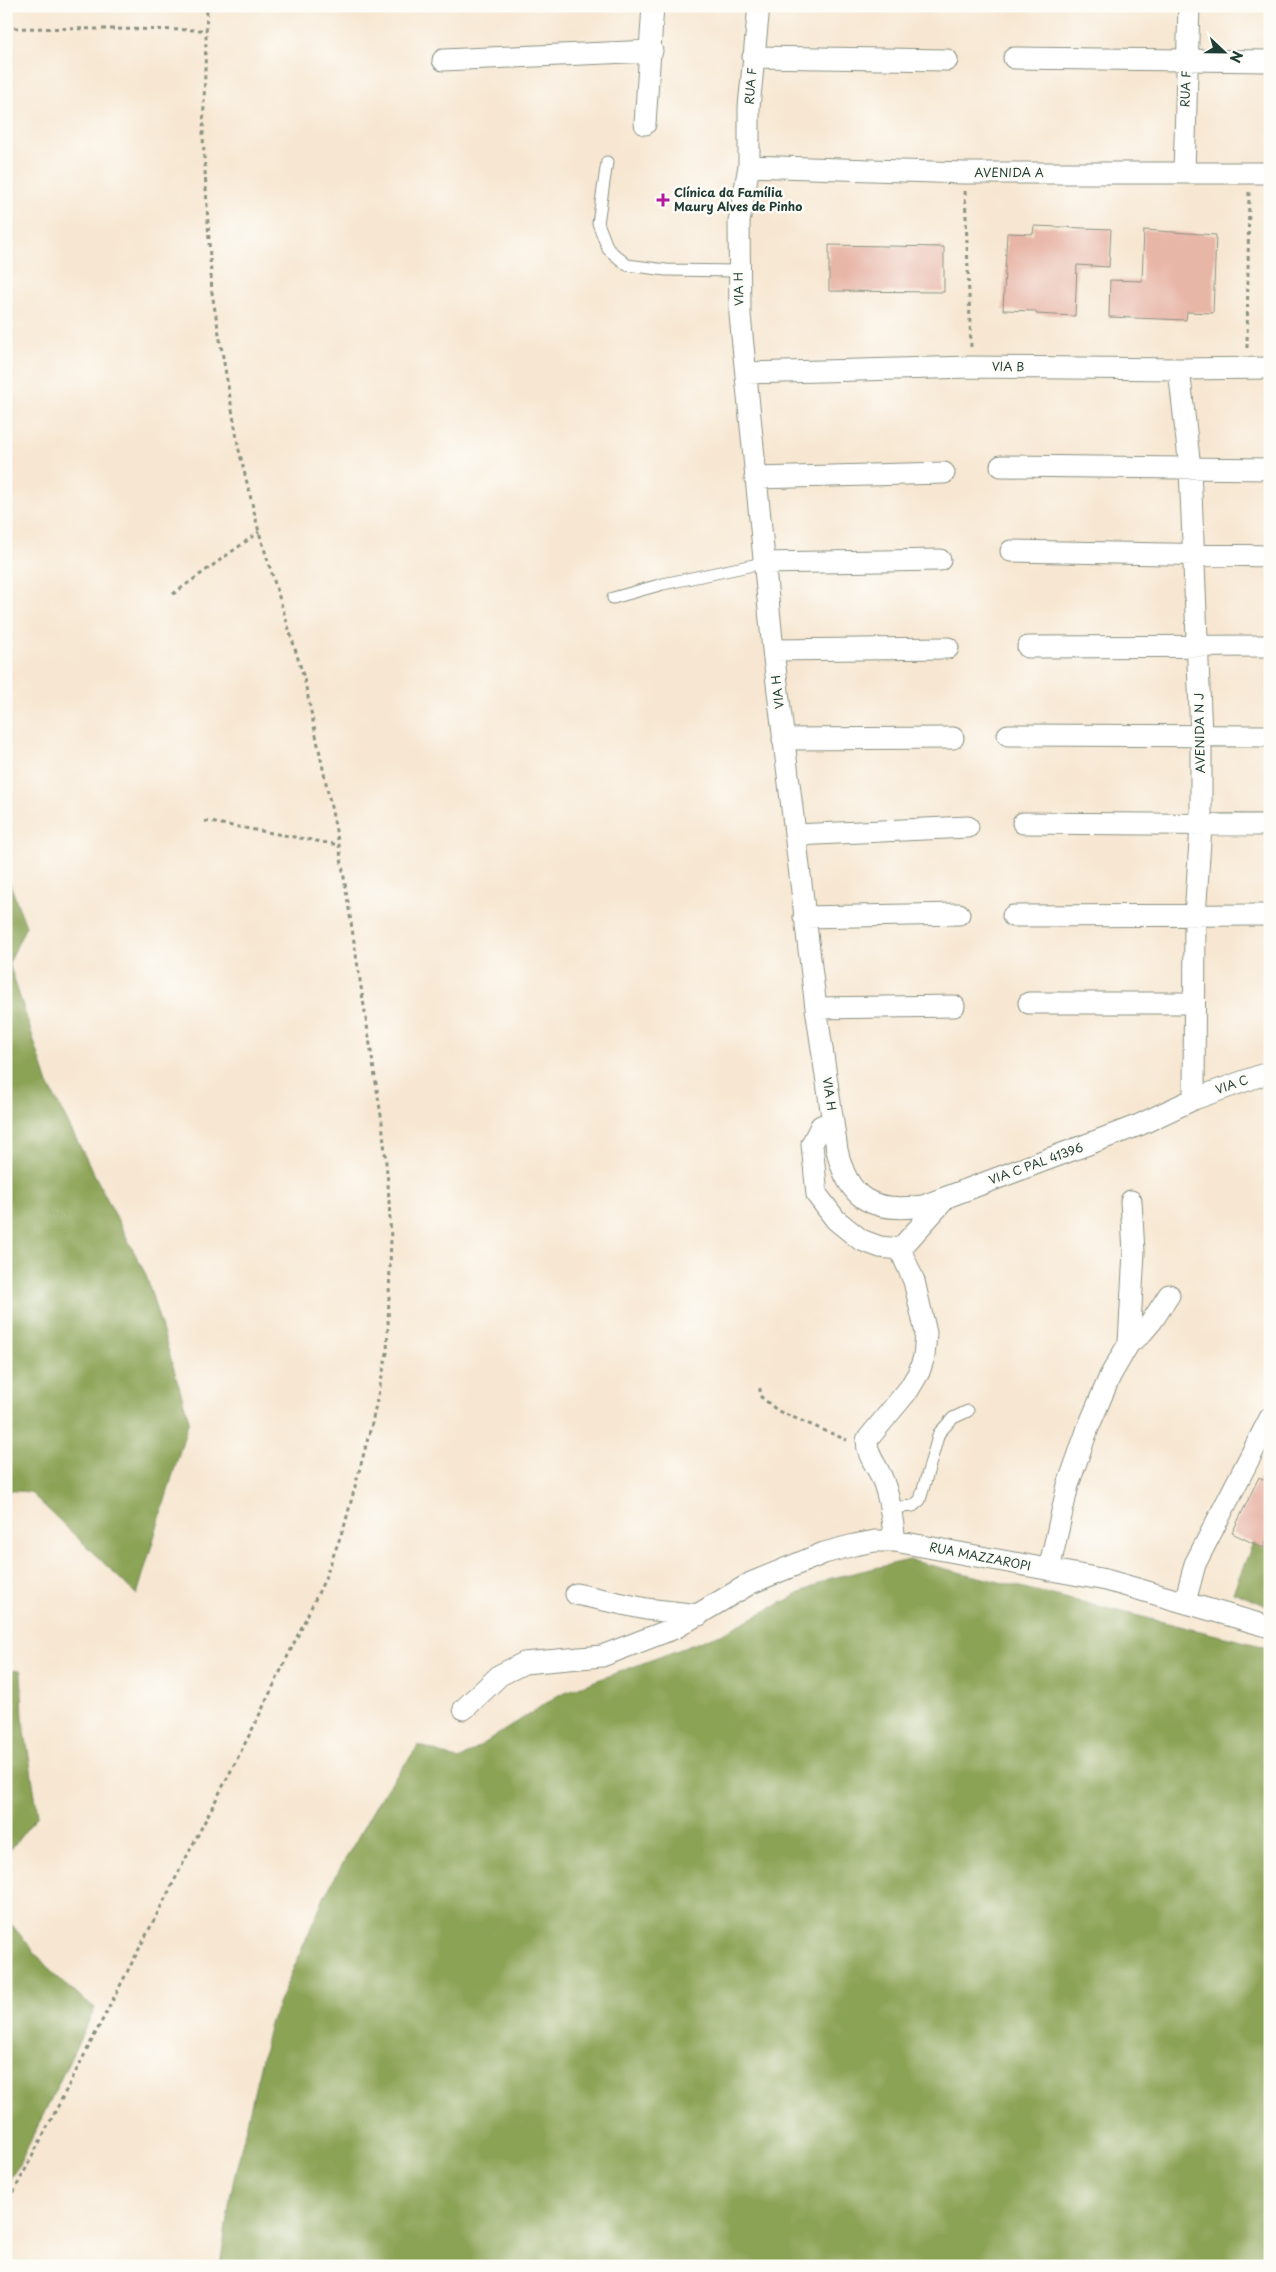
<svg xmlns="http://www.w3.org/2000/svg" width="1276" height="2272" viewBox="0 0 1276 2272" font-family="'Playpen Sans',sans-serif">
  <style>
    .forest { fill: #8ba354; stroke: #557044 }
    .building { fill: #e8b6a7 }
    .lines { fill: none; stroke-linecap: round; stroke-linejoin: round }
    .lane-casing { stroke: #8b9283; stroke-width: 13 }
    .street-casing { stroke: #8b9283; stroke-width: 23 }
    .path { stroke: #8b9283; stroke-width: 3; stroke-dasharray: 4 4; stroke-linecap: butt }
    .lane { stroke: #fff; stroke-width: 11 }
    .street { stroke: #fff; stroke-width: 21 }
    .poi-dot { fill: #b5179e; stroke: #fdfcf7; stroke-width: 2 }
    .labels { text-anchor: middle; stroke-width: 5; stroke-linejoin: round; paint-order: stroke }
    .street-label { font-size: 12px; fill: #1f3d34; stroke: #fdfcf7 }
    .poi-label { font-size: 12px; font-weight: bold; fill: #1f3d34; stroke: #fdfcf7; text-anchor: start }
  </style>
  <rect width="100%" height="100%" fill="#fdfcf7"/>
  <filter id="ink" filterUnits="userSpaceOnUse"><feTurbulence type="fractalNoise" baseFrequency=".02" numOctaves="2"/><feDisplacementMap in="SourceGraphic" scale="10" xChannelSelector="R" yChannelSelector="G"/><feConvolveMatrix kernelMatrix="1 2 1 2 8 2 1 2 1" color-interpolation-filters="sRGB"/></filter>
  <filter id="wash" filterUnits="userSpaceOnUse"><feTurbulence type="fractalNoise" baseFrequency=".0096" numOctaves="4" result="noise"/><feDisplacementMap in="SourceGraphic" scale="20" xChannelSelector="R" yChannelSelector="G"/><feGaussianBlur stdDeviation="1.12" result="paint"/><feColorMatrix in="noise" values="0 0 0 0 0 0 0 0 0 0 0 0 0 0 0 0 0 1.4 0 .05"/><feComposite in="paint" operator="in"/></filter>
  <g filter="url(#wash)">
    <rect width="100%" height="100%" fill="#f7e7d2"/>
    <path class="forest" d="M 6,874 L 26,926 L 9,963 L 48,1084 L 146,1275 L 189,1420 L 137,1595 L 30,1492 L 6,1490 Z
      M 1270,1501 L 1270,1607 L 1233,1592 Z
      M 909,1560 L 1270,1648 L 1270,2266 L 220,2266 L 231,2192 L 270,2023 L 325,1895 L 380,1798 L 419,1745 L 459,1760 L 560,1694 L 721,1634 L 828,1579 Z
      M 6,1670 L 21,1671 L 23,1718 L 38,1815 L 6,1855 Z
      M 6,1918 L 55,1976 L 95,2008 L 18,2167 L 6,2184 Z"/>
    <g id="blocks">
      <path class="building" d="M 1034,226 L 1111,229 L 1109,267 L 1077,265 L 1075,316 L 1036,314 L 1036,311 L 1003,310 L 1007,233 L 1033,234 Z
        M 1144,230 L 1216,235 L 1213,313 L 1187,312 L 1186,320 L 1109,317 L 1110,280 L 1142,281 Z
        M 829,245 L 944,247 L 944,292 L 829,291 Z
        M 1259,1477 L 1270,1483 L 1270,1534 L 1263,1548 L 1232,1533 Z"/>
    </g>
  </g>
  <g filter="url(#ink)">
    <use href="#blocks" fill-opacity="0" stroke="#8b9283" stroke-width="1"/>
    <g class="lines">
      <defs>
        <path id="lane" d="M 607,162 L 598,223 L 608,249 L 627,265 L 666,270 L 738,271
          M 613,598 L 663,584 L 763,563
          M 891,1508 L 913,1506 L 920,1500 L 939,1433 L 953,1418 L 968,1411"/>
        <path id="street" d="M 759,6 L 749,107 L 749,166 L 739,222 L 740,315 L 773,650 L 816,1008 L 837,1150 C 848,1200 873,1213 923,1206 L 1139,1125 L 1194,1099 L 1270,1072
          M 753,57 L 947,60
          M 1014,58 L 1270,61
          M 443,60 L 652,51
          M 645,124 L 653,6
          M 749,166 L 964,173 L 1270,173
          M 1184,173 L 1189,6
          M 1179,369 L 1190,468 L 1201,735 L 1201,826 L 1195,916 L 1194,1099
          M 746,373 L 971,367 L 1179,369 L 1270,368
          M 1001,466 L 1270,469
          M 755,478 L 944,473
          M 1011,551 L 1270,556
          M 763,563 L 940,560
          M 1028,647 L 1270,646
          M 773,650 L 948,648
          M 1008,735 L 1270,736
          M 783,739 L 953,738
          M 1023,823 L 1270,825
          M 795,835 L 968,827
          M 1013,916 L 1270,915
          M 804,917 L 959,914
          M 1029,1003 L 1194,1003
          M 816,1008 L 954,1006
          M 833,1122 L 821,1126 L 812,1144 L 817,1195 L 836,1220 L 861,1240 L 880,1247 L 900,1249
          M 1129,1343 L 1134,1252 L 1131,1201
          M 895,1541 C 892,1519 890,1496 881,1476 C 875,1463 867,1455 867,1440 L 909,1389 L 919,1372 L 924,1357 L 926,1333 L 914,1281 L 900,1249 L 946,1198
          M 1049,1570 L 1068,1485 L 1088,1428 L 1110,1376 L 1129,1343 L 1140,1335 L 1152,1321 L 1169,1295
          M 576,1594 L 646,1609 L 699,1615
          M 1185,1602 L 1195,1564 L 1270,1418
          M 464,1709 L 500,1675 L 524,1663 L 602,1656 L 675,1628 L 751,1583 L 824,1553 L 854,1545 L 875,1541 L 895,1541 L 1106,1580 L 1270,1627"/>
      </defs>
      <use href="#lane" class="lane-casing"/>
      <use href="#street" class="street-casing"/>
      <path class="path" d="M 6,28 L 206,30
        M 965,191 L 971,347
        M 1247,348 L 1249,191
        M 173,594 L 259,532
        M 205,821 L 339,845
        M 760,1388 L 760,1396 L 778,1411 L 847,1440
        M 6,2207 L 254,1726 L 324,1581 L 345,1524 L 372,1423 L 387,1353 L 391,1239 L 388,1183 L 382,1122 L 339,845 L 304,678 L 259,532 L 239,450 L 212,293 L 203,136 L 207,6"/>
      <use href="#lane" class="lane"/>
      <use href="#street" class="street"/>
    </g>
  </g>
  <path class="poi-dot" d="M660.5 192.5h5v5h5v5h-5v5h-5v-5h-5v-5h5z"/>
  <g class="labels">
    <g class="street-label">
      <text transform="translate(751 86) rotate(-85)" y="4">RUA F</text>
      <text transform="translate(1186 89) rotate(-88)" y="4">RUA F</text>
      <text x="1009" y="177">AVENIDA A</text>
      <text transform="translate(739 289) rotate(-92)" y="4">VIA H</text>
      <text transform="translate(1008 367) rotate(1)" y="4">VIA B</text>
      <text transform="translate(778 692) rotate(-97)" y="4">VIA H</text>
      <text transform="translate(1200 733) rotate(-91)" y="4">AVENIDA N J</text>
      <text transform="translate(1232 1085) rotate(-19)" y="4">VIA C</text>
      <text transform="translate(829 1094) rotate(81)" y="4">VIA H</text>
      <text transform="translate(1036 1164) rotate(-20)" y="4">VIA C PAL 41396</text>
      <text transform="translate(980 1557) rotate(11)" y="4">RUA MAZZAROPI</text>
    </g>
    <g class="poi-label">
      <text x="674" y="197">Clínica da Família<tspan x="674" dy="14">Maury Alves de Pinho</tspan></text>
    </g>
  </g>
  <rect width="1276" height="2272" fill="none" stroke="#fdfcf7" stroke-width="25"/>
  <g transform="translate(1224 52) rotate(112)" stroke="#fdfcf7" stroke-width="4" paint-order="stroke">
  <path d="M0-4L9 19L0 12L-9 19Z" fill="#1f3d34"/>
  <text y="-8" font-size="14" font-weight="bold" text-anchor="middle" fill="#1f3d34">N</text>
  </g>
</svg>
